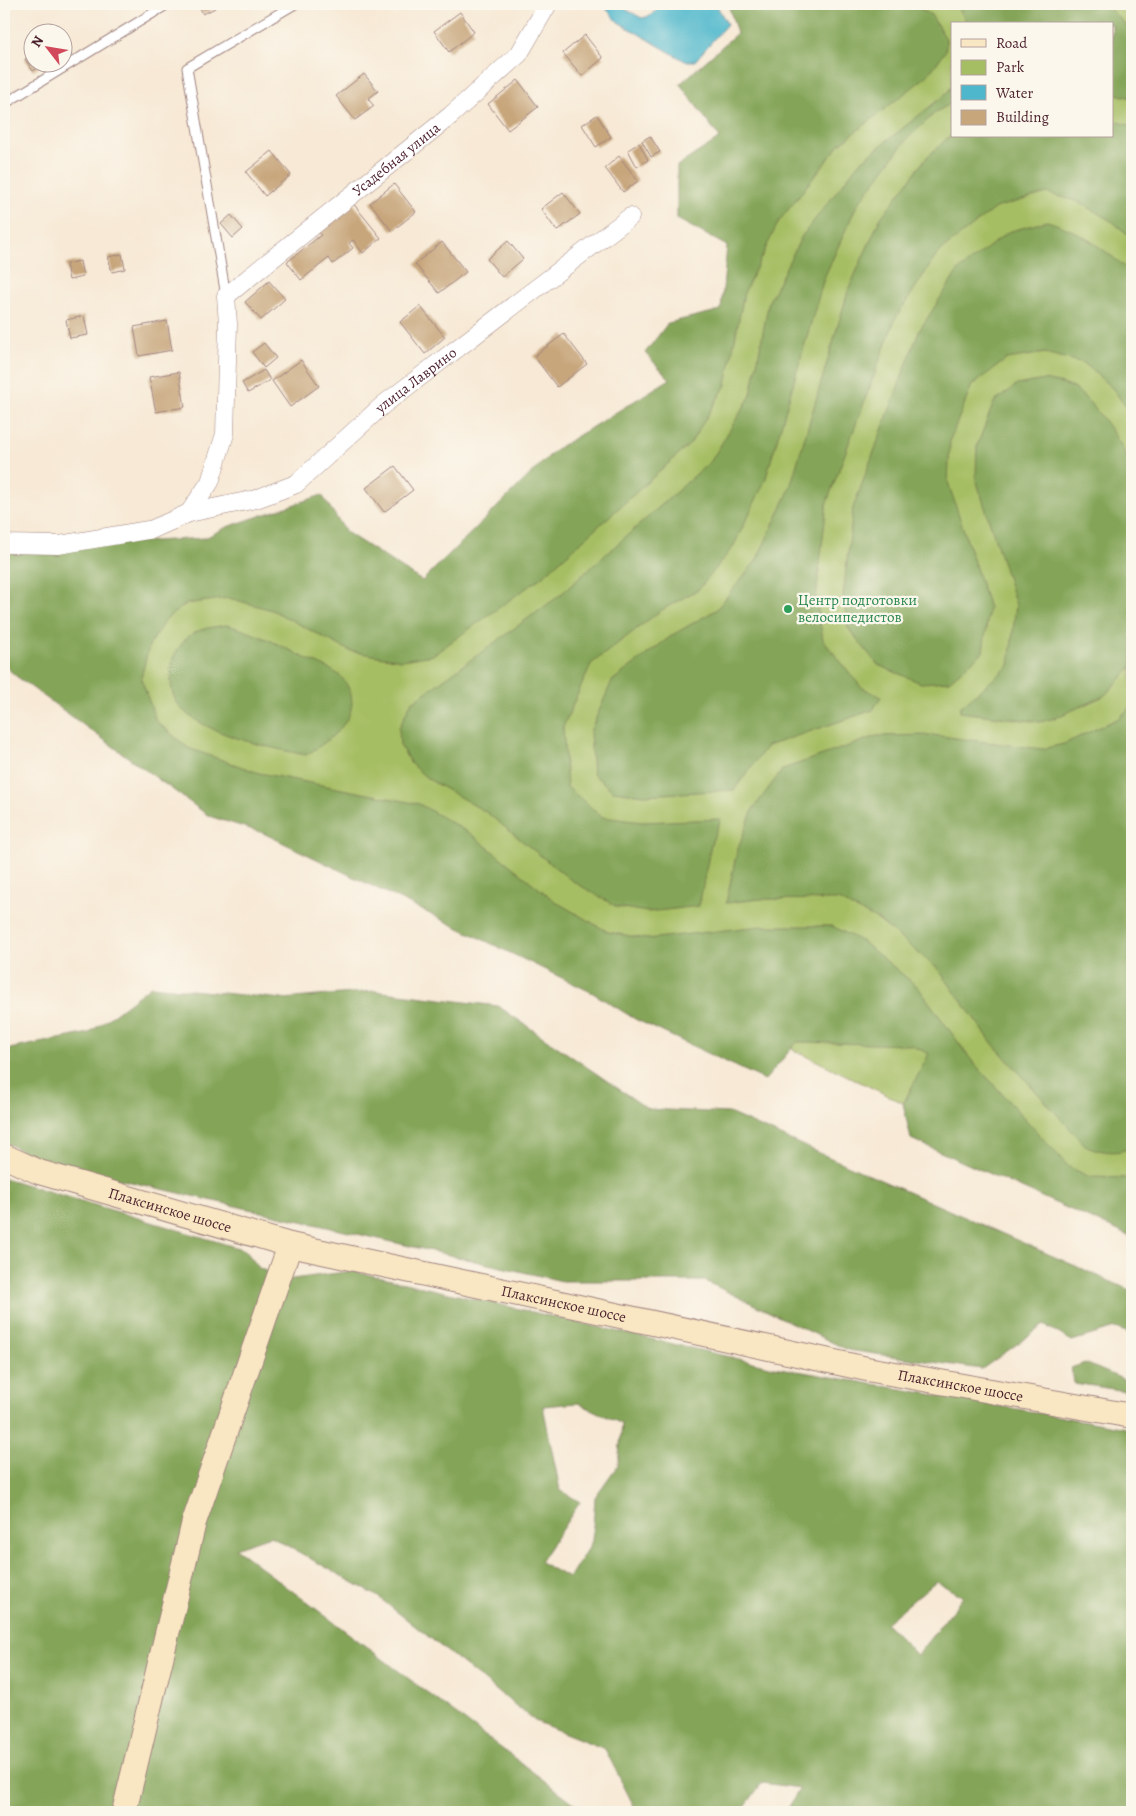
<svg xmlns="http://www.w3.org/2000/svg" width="1136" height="1816" viewBox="0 0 1136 1816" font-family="Alegreya,serif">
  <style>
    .green { fill: #a6be63; stroke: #786e47; fill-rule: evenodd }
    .forest { fill: #84a559; stroke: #676242; fill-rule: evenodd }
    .water { fill: #4eb7cc; stroke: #4c6b7c }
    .building { fill: #c7a67c }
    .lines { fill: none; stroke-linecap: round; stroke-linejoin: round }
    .lane-casing { stroke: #a08480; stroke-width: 11 }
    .street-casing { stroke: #a08480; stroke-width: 19 }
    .secondary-casing { stroke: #a08480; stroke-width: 26 }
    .lane { stroke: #fff; stroke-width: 9 }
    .street { stroke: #fff; stroke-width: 18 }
    .secondary { stroke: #f9e7c3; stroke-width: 24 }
    .leisure-dot { fill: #2e9e5b; stroke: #fbf7ec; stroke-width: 2 }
    .labels { text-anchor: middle; stroke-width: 4.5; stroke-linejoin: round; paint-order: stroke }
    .street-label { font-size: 15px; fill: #4a1f2b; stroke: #fbf7ec }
    .leisure-label { font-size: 15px; fill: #27864d; stroke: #fbf7ec; text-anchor: start }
  </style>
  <rect width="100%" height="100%" fill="#fbf7ec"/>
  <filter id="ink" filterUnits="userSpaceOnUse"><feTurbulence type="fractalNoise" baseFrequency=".02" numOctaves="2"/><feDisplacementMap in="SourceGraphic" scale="10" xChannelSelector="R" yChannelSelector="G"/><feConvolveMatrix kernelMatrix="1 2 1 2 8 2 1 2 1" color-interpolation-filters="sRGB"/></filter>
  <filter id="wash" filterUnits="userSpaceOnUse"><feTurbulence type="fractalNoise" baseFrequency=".0096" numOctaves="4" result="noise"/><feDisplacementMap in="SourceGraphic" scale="20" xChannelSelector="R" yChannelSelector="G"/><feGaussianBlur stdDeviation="1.12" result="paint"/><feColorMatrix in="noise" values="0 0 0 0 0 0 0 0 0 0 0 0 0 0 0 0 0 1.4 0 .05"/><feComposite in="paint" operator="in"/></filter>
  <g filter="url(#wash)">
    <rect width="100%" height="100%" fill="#f7e9d5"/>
    <path class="green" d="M 764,4 L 1132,4 L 1132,1214 L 114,720 L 167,587 L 297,553 L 418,630 L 691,406 L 745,241 ZM 952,24 L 1112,24 L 1112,136 L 952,136 Z"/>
    <path class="forest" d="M 728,4 L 912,4 L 931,15 L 946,39 L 946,50 L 928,75 L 840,144 L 779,221 L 744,293 L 726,385 L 690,444 L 543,576 L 433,655 L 401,660 L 350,651 L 272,610 L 229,598 L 186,604 L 165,620 L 149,646 L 141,678 L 156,721 L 188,748 L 259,773 L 419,804 L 471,834 L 556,902 L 608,932 L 647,939 L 761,926 L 832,926 L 863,942 L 918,987 L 972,1061 L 1069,1167 L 1090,1177 L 1132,1178 L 1132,1237 L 911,1139 L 903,1104 L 929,1054 L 911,1045 L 797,1042 L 765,1080 L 635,1019 L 593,993 L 263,833 L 209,816 L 16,676 L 4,665 L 4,550 L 205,538 L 227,527 L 322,495 L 346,532 L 422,581 L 555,450 L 670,379 L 645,353 L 668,323 L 721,310 L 727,246 L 677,219 L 677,166 L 720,138 L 680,84 L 737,33 Z
      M 956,4 L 1105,4 L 1132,31 L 1132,98 L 1112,93 L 1112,24 L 968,24 Z
      M 952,86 L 952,103 L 936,112 L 906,140 L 857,205 L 824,278 L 765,481 L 733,547 L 699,589 L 660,611 L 591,664 L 563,727 L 567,787 L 602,817 L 642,822 L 721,819 L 711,844 L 699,906 L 648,912 L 617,907 L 571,880 L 486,812 L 428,779 L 411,764 L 400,745 L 399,728 L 411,703 L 559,596 L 711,461 L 751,395 L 769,301 L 802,236 L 859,163 L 947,93 Z
      M 1112,120 L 1132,126 L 1132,238 L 1113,222 L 1079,202 L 1047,193 L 995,208 L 938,253 L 895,319 L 827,502 L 816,598 L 823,640 L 861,687 L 881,697 L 873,710 L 767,746 L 734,790 L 644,795 L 613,791 L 593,774 L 590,732 L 612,681 L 674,634 L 716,610 L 756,561 L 789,491 L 849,288 L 880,219 L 926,158 L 952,134 L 952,136 L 1112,136 Z
      M 1047,221 C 1081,231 1105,250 1132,273 L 1132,415 L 1113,389 L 1084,363 L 1045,353 L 1007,359 L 972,385 L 950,440 L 948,482 L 989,608 L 983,652 L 949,681 L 921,683 L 878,665 L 848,628 L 843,597 L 853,508 L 919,331 L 958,271 L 1008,232 Z
      M 1044,380 C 1052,382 1063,383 1071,387 C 1093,399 1121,443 1132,466 L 1132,667 L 1104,696 L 1055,718 L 1040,722 L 960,712 L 960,707 L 1009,666 L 1016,605 L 976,479 L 977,446 L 994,402 L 1017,385 Z
      M 227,625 C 258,634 277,643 305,658 C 315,663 334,669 342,678 C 370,712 332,739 306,755 C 271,748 202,734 179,706 C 169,693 170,673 173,658 C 175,653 178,649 181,645 C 193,628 208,628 227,625 Z
      M 1132,706 L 1132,925 L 1130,954 L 1132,958 L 1132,1147 C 1118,1155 1099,1152 1085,1145 L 993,1044 L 938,969 L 878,920 L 838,900 L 760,899 L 726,903 L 737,851 L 753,809 L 783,769 L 877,736 L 932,735 L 1042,749 L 1064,744 L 1119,718 Z
      M 151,986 L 283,999 L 375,991 L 498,1006 L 648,1109 L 729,1113 L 1132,1291 L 1132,1334 L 1115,1328 L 1072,1341 L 1044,1325 L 982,1369 L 848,1350 L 705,1281 L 562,1281 L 44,1162 L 4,1142 L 4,1050 L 89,1033 Z
      M 4,1178 L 245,1250 L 259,1268 L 285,1280 L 352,1271 L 774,1367 L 1132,1429 L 1132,1812 L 786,1812 L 800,1788 L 762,1783 L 741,1812 L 637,1812 L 605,1749 L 535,1721 L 377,1596 L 270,1536 L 235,1548 L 586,1812 L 4,1812 ZM 578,1403 L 622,1424 L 618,1465 L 595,1497 L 592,1541 L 569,1578 L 540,1562 L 580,1502 L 560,1490 L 543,1406 ZM 936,1581 L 963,1597 L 917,1655 L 886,1623 Z
      M 1085,1363 L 1132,1383 L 1132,1392 L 1074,1383 L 1071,1368 Z"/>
    <path class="water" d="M 602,4 L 623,4 L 627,10 L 642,18 L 650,16 L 662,4 L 716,4 L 727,24 L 695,61 L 685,61 L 618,22 Z"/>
    <g id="blocks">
      <path class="building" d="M 198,4 L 213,4 L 215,8 L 203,14 Z
        M 460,12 L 474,32 L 449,52 L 434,31 Z
        M 585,35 L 603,58 L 582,76 L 563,53 Z
        M 32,54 L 32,62 L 46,62 L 33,71 L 25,59 Z
        M 364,74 L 378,91 L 368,99 L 374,106 L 355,120 L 336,96 Z
        M 518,80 L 538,107 L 508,130 L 488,104 Z
        M 597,115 L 611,137 L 596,147 L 582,125 Z
        M 650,136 L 660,152 L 651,157 L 642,141 Z
        M 639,143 L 648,160 L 637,167 L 628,150 Z
        M 272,151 L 291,175 L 265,196 L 246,172 Z
        M 619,156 L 638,181 L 623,192 L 605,168 Z
        M 394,184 L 416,212 L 392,231 L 370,203 Z
        M 563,192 L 580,214 L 557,231 L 541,209 Z
        M 352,202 L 381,238 L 363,253 L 353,240 L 349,243 L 353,248 L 333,264 L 329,258 L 301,280 L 287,262 L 321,235 L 316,229 Z
        M 231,215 L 243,229 L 233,238 L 221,224 Z
        M 508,241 L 523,259 L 502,277 L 487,259 Z
        M 442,242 L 466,272 L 439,293 L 415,264 Z
        M 122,254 L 125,269 L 112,272 L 108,257 Z
        M 80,261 L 83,277 L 69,280 L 66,264 Z
        M 269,281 L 285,299 L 261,320 L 245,302 Z
        M 420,306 L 445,337 L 425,354 L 400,322 Z
        M 84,316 L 88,335 L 70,338 L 66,320 Z
        M 167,321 L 172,350 L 139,356 L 134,327 Z
        M 564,334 L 587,364 L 557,387 L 534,356 Z
        M 264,343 L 276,358 L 264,368 L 252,352 Z
        M 301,360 L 319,386 L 290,407 L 272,381 Z
        M 264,370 L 270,380 L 248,393 L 242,383 Z
        M 179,372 L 185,407 L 156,412 L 149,377 Z
        M 395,466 L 413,490 L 384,512 L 366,488 Z"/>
    </g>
  </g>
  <g filter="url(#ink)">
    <use href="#blocks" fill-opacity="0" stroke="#a08480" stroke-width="1"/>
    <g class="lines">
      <defs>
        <path id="lane" d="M 4,104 L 168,4
          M 226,296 L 187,68 L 295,4"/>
        <g id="street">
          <path id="s1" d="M 189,513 L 256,499 L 296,484 L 383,405 L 630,217"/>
          <path id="s2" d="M 4,544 L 58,545 L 153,529 L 189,513 L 210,482 L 225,434 L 228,324 L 226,296 L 450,116 L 519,54 L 548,4"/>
        </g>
        <g id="secondary">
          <path id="s3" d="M 4,1156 L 39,1172 L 290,1245 L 867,1369 L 1132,1416"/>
          <path d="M 124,1812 L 194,1522 L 290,1245"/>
        </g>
      </defs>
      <use href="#lane" class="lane-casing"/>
      <use href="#street" class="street-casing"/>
      <use href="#secondary" class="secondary-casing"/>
      <use href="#lane" class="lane"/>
      <use href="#street" class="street"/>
      <use href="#secondary" class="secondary"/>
    </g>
  </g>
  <circle class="leisure-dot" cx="788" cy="609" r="5"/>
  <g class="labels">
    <g class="street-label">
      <text dy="5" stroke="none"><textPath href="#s2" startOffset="634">Усадебная улица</textPath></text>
      <text dy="5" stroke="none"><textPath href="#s1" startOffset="270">улица Лаврино</textPath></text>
      <text dy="5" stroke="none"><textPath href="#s3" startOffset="175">Плаксинское шоссе</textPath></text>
      <text dy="5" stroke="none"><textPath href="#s3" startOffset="580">Плаксинское шоссе</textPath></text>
      <text dy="5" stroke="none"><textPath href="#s3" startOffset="985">Плаксинское шоссе</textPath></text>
    </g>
    <g class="leisure-label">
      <text x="798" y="605">Центр подготовки<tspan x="798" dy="17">велосипедистов</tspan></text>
    </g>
  </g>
  <rect width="1136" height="1816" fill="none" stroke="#fbf7ec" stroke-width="20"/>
  <rect x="951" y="22" width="162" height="115" fill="#fbf7ec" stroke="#b4a19f"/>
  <rect x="961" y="39" width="25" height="8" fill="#f9e7c3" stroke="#b4a19f"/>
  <text x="996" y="48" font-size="15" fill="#4a1f2b">Road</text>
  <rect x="961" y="60" width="25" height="15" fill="#a6be63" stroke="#b4a19f"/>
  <text x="996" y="72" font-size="15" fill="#4a1f2b">Park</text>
  <rect x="961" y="85" width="25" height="15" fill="#4eb7cc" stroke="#b4a19f"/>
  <text x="996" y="98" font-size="15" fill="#4a1f2b">Water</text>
  <rect x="961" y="110" width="25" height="15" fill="#c7a67c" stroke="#b4a19f"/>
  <text x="996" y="122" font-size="15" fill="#4a1f2b">Building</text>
  <g transform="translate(48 48) rotate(301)"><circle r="24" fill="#fbf7ec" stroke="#b4a19f"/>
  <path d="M0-4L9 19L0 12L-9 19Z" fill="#d1495b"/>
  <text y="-8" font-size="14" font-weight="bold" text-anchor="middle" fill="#4a1f2b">N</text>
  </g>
</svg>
